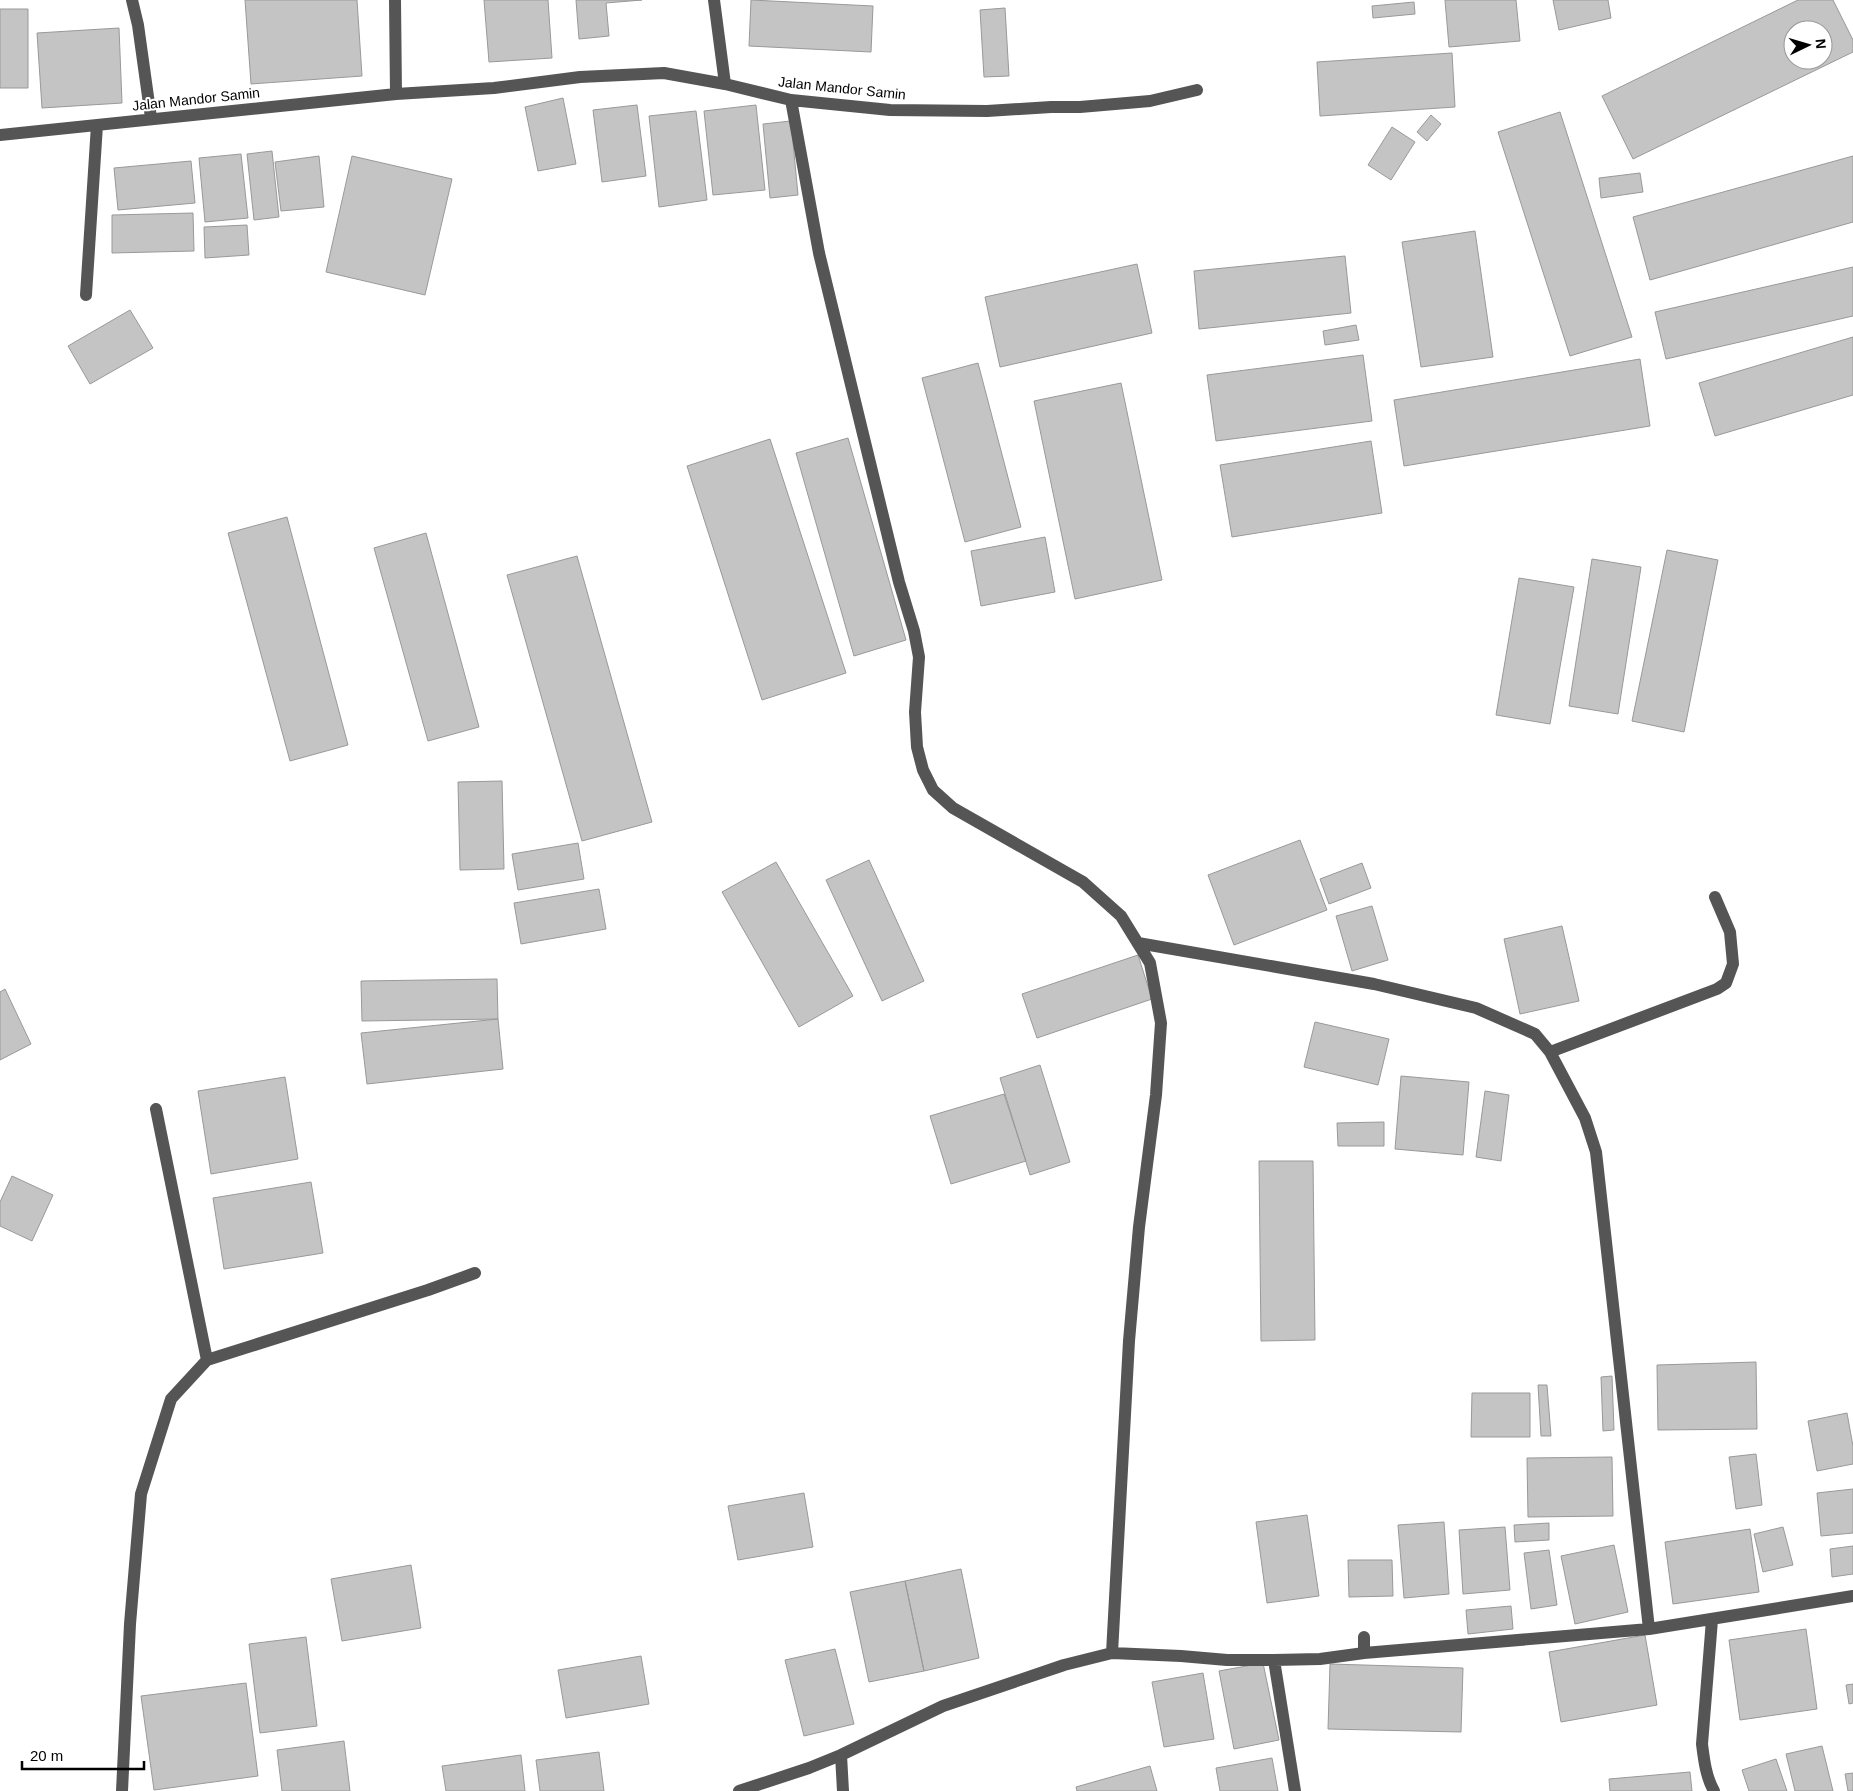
<svg xmlns="http://www.w3.org/2000/svg" width="1853" height="1791" viewBox="0 0 1853 1791" font-family="Helvetica,sans-serif">
  <style>
    .building { fill: #c4c4c4; stroke: #999; fill-rule: evenodd }
    .lines { fill: none; stroke-linecap: round; stroke-linejoin: round }
    .minor { stroke: #555; stroke-width: 12 }
    .labels { text-anchor: middle; stroke-width: 4; stroke-linejoin: round; paint-order: stroke }
    .street-label { font-size: 14px; fill: #000; stroke: #fff }
  </style>
  <rect width="100%" height="100%" fill="#fff"/>
  <path class="building" d="M 245,0 L 357,0 L 362,76 L 251,84 Z
    M 484,0 L 548,0 L 552,58 L 489,62 Z
    M 576,0 L 642,0 L 606,3 L 609,36 L 579,39 Z
    M 751,0 L 873,6 L 871,52 L 749,46 Z
    M 1445,0 L 1516,0 L 1520,41 L 1449,47 Z
    M 1553,0 L 1608,0 L 1611,18 L 1559,30 Z
    M 1798,0 L 1833,0 L 1853,40 L 1853,52 L 1633,159 L 1602,96 ZM 1793,30 L 1823,30 L 1823,60 L 1793,60 Z
    M 1414,2 L 1415,14 L 1373,18 L 1372,6 Z
    M 1005,8 L 1009,76 L 984,77 L 980,10 Z
    M 0,9 L 28,9 L 28,88 L 0,88 Z
    M 119,28 L 122,103 L 42,108 L 37,33 Z
    M 1452,53 L 1455,107 L 1320,116 L 1317,62 Z
    M 563,98 L 576,164 L 538,171 L 525,107 Z
    M 637,105 L 646,176 L 602,182 L 593,110 Z
    M 756,105 L 765,190 L 713,195 L 704,111 Z
    M 696,111 L 707,200 L 659,207 L 649,116 Z
    M 1560,112 L 1632,337 L 1570,356 L 1498,132 Z
    M 1431,115 L 1441,124 L 1427,141 L 1417,132 Z
    M 791,121 L 798,195 L 770,198 L 763,124 Z
    M 1392,127 L 1415,142 L 1391,180 L 1368,165 Z
    M 272,151 L 279,217 L 254,220 L 247,154 Z
    M 241,154 L 248,218 L 205,222 L 199,158 Z
    M 319,156 L 324,207 L 281,211 L 275,162 Z
    M 352,156 L 452,179 L 425,295 L 326,272 Z
    M 1853,156 L 1853,222 L 1650,280 L 1633,217 Z
    M 191,161 L 195,203 L 118,210 L 114,168 Z
    M 1640,173 L 1643,192 L 1601,198 L 1599,178 Z
    M 193,213 L 194,251 L 112,253 L 112,215 Z
    M 247,225 L 249,255 L 205,258 L 204,227 Z
    M 1475,231 L 1493,357 L 1421,367 L 1402,242 Z
    M 1345,256 L 1351,313 L 1199,329 L 1194,271 Z
    M 1137,264 L 1152,333 L 1000,367 L 985,297 Z
    M 1853,267 L 1853,316 L 1666,359 L 1655,312 Z
    M 130,310 L 153,348 L 90,384 L 68,346 Z
    M 1356,325 L 1359,340 L 1325,345 L 1323,331 Z
    M 1853,337 L 1853,395 L 1715,436 L 1699,383 Z
    M 1363,355 L 1372,421 L 1216,441 L 1207,375 Z
    M 1640,359 L 1650,426 L 1404,466 L 1394,400 Z
    M 978,363 L 1021,527 L 965,542 L 922,378 Z
    M 1121,383 L 1162,580 L 1075,599 L 1034,401 Z
    M 848,438 L 906,640 L 854,656 L 796,453 Z
    M 770,439 L 846,673 L 762,700 L 687,466 Z
    M 1371,441 L 1382,513 L 1232,537 L 1220,465 Z
    M 287,517 L 348,745 L 290,761 L 228,533 Z
    M 426,533 L 479,727 L 428,741 L 374,548 Z
    M 1045,537 L 1055,592 L 981,606 L 971,551 Z
    M 1667,550 L 1718,560 L 1684,732 L 1632,721 Z
    M 577,556 L 652,822 L 582,841 L 507,575 Z
    M 1592,559 L 1641,567 L 1618,714 L 1569,706 Z
    M 1519,578 L 1574,587 L 1550,724 L 1496,715 Z
    M 502,781 L 504,869 L 460,870 L 458,782 Z
    M 1300,840 L 1327,910 L 1234,945 L 1208,875 Z
    M 578,843 L 584,879 L 518,890 L 512,854 Z
    M 869,860 L 924,981 L 882,1001 L 826,880 Z
    M 776,862 L 853,996 L 799,1027 L 722,892 Z
    M 1362,863 L 1371,888 L 1329,904 L 1320,879 Z
    M 599,889 L 606,929 L 521,944 L 514,903 Z
    M 1372,906 L 1388,960 L 1352,971 L 1336,916 Z
    M 1562,926 L 1579,1001 L 1520,1014 L 1504,939 Z
    M 1138,955 L 1152,999 L 1037,1038 L 1022,994 Z
    M 497,979 L 498,1019 L 362,1021 L 361,981 Z
    M 5,989 L 31,1044 L 0,1060 L 0,992 Z
    M 498,1019 L 503,1069 L 367,1084 L 361,1033 Z
    M 1315,1022 L 1389,1039 L 1378,1085 L 1304,1067 Z
    M 1040,1065 L 1070,1162 L 1030,1175 L 1000,1078 Z
    M 1401,1076 L 1469,1082 L 1463,1155 L 1395,1149 Z
    M 285,1077 L 298,1159 L 211,1174 L 198,1091 Z
    M 1485,1091 L 1509,1095 L 1501,1161 L 1476,1157 Z
    M 1004,1094 L 1026,1161 L 951,1184 L 930,1116 Z
    M 1384,1122 L 1384,1146 L 1338,1146 L 1337,1123 Z
    M 1259,1161 L 1313,1161 L 1315,1340 L 1261,1341 Z
    M 12,1176 L 53,1195 L 32,1241 L 0,1226 L 0,1202 Z
    M 311,1182 L 323,1253 L 224,1269 L 213,1198 Z
    M 1756,1362 L 1757,1429 L 1658,1430 L 1657,1365 Z
    M 1612,1376 L 1614,1430 L 1603,1431 L 1601,1377 Z
    M 1538,1385 L 1547,1385 L 1551,1436 L 1541,1436 Z
    M 1472,1393 L 1530,1393 L 1530,1437 L 1471,1437 Z
    M 1847,1413 L 1853,1446 L 1853,1464 L 1817,1471 L 1808,1421 Z
    M 1756,1454 L 1762,1505 L 1736,1509 L 1729,1457 Z
    M 1612,1457 L 1613,1516 L 1528,1517 L 1527,1458 Z
    M 1853,1489 L 1853,1533 L 1821,1536 L 1817,1493 Z
    M 804,1493 L 813,1547 L 738,1560 L 728,1506 Z
    M 1307,1515 L 1319,1596 L 1267,1603 L 1256,1522 Z
    M 1444,1522 L 1449,1594 L 1404,1598 L 1398,1525 Z
    M 1549,1523 L 1549,1540 L 1515,1542 L 1514,1525 Z
    M 1505,1527 L 1510,1590 L 1463,1594 L 1459,1530 Z
    M 1783,1527 L 1793,1565 L 1763,1572 L 1754,1534 Z
    M 1750,1529 L 1759,1592 L 1673,1604 L 1665,1542 Z
    M 1614,1545 L 1628,1612 L 1575,1624 L 1561,1556 Z
    M 1853,1546 L 1853,1574 L 1832,1577 L 1830,1549 Z
    M 1549,1550 L 1557,1605 L 1531,1609 L 1524,1553 Z
    M 1348,1560 L 1392,1560 L 1393,1596 L 1349,1597 Z
    M 411,1565 L 421,1628 L 342,1641 L 331,1579 Z
    M 961,1569 L 979,1658 L 924,1671 L 905,1581 Z
    M 905,1581 L 924,1671 L 869,1682 L 850,1592 Z
    M 1511,1606 L 1513,1629 L 1468,1634 L 1466,1610 Z
    M 1806,1629 L 1817,1709 L 1740,1720 L 1729,1640 Z
    M 1645,1635 L 1657,1705 L 1561,1722 L 1549,1652 Z
    M 306,1637 L 317,1726 L 260,1733 L 249,1644 Z
    M 835,1649 L 854,1724 L 804,1736 L 785,1660 Z
    M 641,1656 L 649,1704 L 566,1718 L 558,1670 Z
    M 1263,1663 L 1279,1740 L 1234,1749 L 1219,1671 Z
    M 1330,1664 L 1463,1668 L 1461,1732 L 1328,1729 Z
    M 1203,1673 L 1214,1739 L 1164,1747 L 1152,1682 Z
    M 246,1683 L 258,1776 L 154,1790 L 141,1696 Z
    M 1853,1684 L 1853,1703 L 1849,1704 L 1846,1685 Z
    M 344,1741 L 350,1791 L 282,1791 L 277,1750 Z
    M 1822,1746 L 1833,1791 L 1795,1791 L 1786,1754 Z
    M 599,1752 L 604,1791 L 540,1791 L 536,1760 Z
    M 521,1755 L 525,1791 L 446,1791 L 442,1766 Z
    M 1272,1758 L 1278,1791 L 1220,1791 L 1216,1768 Z
    M 1776,1759 L 1787,1791 L 1749,1791 L 1742,1770 Z
    M 1150,1766 L 1157,1791 L 1077,1791 L 1076,1787 Z
    M 1690,1772 L 1692,1791 L 1610,1791 L 1609,1779 Z
    M 1853,1773 L 1853,1791 L 1848,1791 L 1845,1774 Z"/>
  <g class="lines">
    <path class="minor" d="M 132,0 L 138,25 L 151,118
      M 395,0 L 396,94
      M 714,0 L 725,84
      M 791,100 L 819,253 L 899,582 L 914,631 L 919,657 L 915,712 L 917,747 L 923,770 L 933,790 L 953,808 L 1083,882 L 1121,916 L 1150,963 L 1161,1023 L 1156,1095 L 1139,1227 L 1129,1341 L 1112,1653
      M 0,135 L 396,94 L 494,88 L 580,77 L 664,73 L 725,84 L 791,100 L 890,110 L 987,111 L 1051,107 L 1080,107 L 1150,101 L 1197,90
      M 86,295 L 97,125
      M 1138,943 L 1374,984 L 1476,1008 L 1535,1034 L 1550,1052 L 1585,1118 L 1596,1152 L 1649,1629
      M 1550,1052 L 1717,989 L 1726,983 L 1733,964 L 1730,932 L 1715,897
      M 156,1109 L 207,1360
      M 1712,1620 L 1702,1744 C 1704,1760 1706,1777 1714,1791
      M 1364,1637 L 1364,1653
      M 1274,1660 L 1295,1791
      M 841,1755 L 843,1791
      M 122,1791 L 130,1624 L 141,1494 L 171,1399 L 207,1360 L 428,1290 L 475,1273
      M 739,1791 L 809,1768 L 841,1755 L 943,1706 L 1064,1665 L 1112,1653 L 1181,1656 L 1227,1660 L 1274,1660 L 1320,1659 L 1364,1653 L 1649,1629 L 1853,1596"/>
  </g>
  <g class="labels">
    <g class="street-label">
      <text transform="translate(842 88) rotate(6)" y="5">Jalan Mandor Samin</text>
      <text transform="translate(196 99) rotate(-6)" y="5">Jalan Mandor Samin</text>
    </g>
  </g>
  <g transform="translate(1808 45) rotate(85)"><circle r="24" fill="#ffffff" stroke="#999999"/>
  <path d="M0-4L9 19L0 12L-9 19Z" fill="#000000"/>
  <text y="-8" font-size="14" font-weight="bold" text-anchor="middle" fill="#000000">N</text>
  </g>
  <path d="M22 1761v8h122v-8" fill="none" stroke="#000000" stroke-width="2.5"/>
  <text x="30" y="1761" font-size="15" fill="#000000" stroke="#ffffff" stroke-width="4" paint-order="stroke">20 m</text>
</svg>
